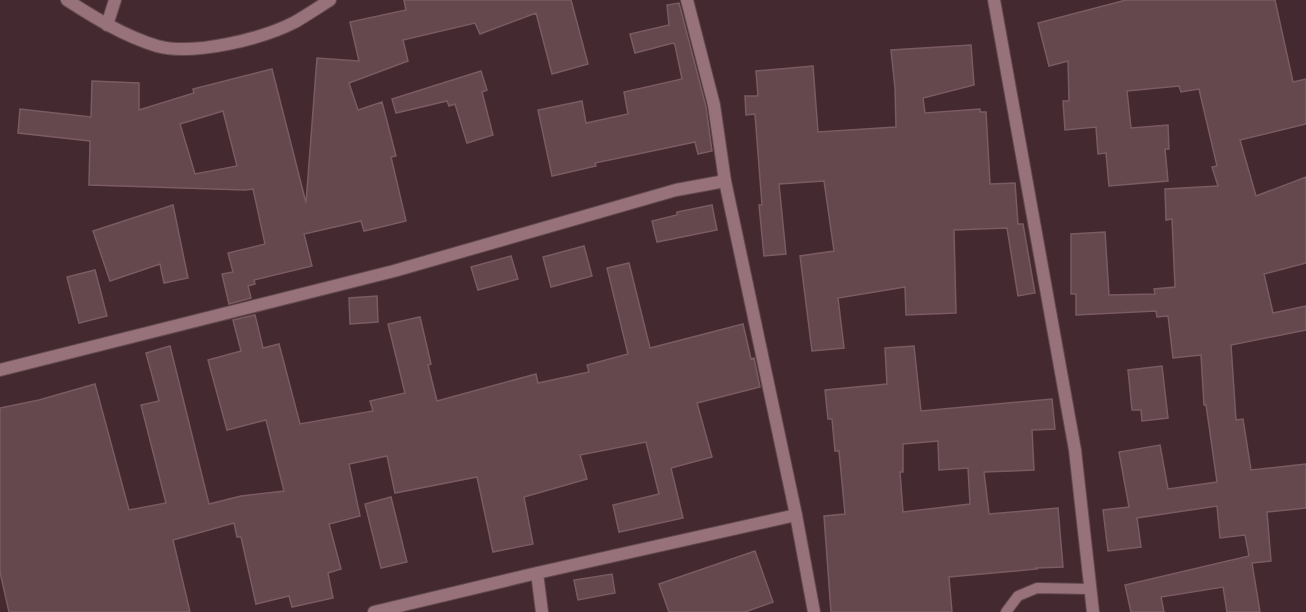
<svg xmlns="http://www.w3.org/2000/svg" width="1306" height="612" viewBox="0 0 1306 612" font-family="Poppins,sans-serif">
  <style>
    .building { fill: #65474e; stroke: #7b5b63; stroke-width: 1.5; fill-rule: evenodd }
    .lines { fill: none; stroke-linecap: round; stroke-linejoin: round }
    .lane-casing { stroke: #62484e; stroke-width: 12 }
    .street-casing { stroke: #62484e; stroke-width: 14 }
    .lane { stroke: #97727b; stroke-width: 10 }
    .street { stroke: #97727b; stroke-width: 12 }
  </style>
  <rect width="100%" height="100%" fill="#442930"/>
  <path class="building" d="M 404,0 L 571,0 L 588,64 L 552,74 L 536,13 L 480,34 L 475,23 L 403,40 L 408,61 L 349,83 L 358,110 L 382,102 L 396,156 L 391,157 L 406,221 L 364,231 L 361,221 L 304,234 L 312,266 L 254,280 L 255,284 L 248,286 L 251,298 L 229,304 L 222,274 L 233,272 L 228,253 L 265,244 L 253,189 L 245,190 L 89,185 L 90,141 L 18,133 L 20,109 L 91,117 L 92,81 L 139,83 L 139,110 L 194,93 L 193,89 L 272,69 L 306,203 L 317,58 L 359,61 L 350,22 L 406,10 ZM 223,111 L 237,166 L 195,174 L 180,124 Z
    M 1126,0 L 1275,0 L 1293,82 L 1306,79 L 1306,124 L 1240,140 L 1256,196 L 1306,177 L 1306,263 L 1264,274 L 1273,313 L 1306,306 L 1306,330 L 1231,345 L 1236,420 L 1243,419 L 1251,470 L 1306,464 L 1306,508 L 1267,512 L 1271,561 L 1252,563 L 1260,612 L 1227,612 L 1223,587 L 1161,597 L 1164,612 L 1131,612 L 1125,585 L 1249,556 L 1245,535 L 1220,538 L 1217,506 L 1137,518 L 1141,547 L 1108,551 L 1103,510 L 1129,507 L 1119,452 L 1160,445 L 1168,489 L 1217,482 L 1206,405 L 1204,405 L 1201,355 L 1173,358 L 1168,316 L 1157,317 L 1156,311 L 1076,315 L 1076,294 L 1071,294 L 1071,234 L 1105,232 L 1109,295 L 1155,294 L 1154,289 L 1175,287 L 1172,219 L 1166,220 L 1165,189 L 1218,186 L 1212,167 L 1217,166 L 1199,89 L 1181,92 L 1179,86 L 1127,91 L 1131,128 L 1168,125 L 1169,149 L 1165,149 L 1168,181 L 1109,186 L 1106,153 L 1098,154 L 1096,127 L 1065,130 L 1063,101 L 1069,101 L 1068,61 L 1049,66 L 1038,23 Z
    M 679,3 L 706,107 L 712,151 L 698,154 L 695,142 L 595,163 L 596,166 L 552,176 L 538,110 L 582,101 L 586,123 L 628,114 L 624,92 L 682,79 L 675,45 L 673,43 L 635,53 L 630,34 L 669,25 L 667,5 Z
    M 971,45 L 974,85 L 923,98 L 925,113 L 980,109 L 980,112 L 986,112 L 990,184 L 1015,183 L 1018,224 L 1023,224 L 1035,293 L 1018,296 L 1007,228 L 954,230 L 956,313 L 906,315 L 905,287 L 838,298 L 844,348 L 812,351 L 800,256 L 834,251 L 824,181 L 779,184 L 786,254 L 764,256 L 759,205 L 762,205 L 755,114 L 746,115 L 745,96 L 758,96 L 756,71 L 813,66 L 818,132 L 896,127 L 895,88 L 891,50 Z
    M 481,71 L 487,90 L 482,92 L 493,135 L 467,143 L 455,104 L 449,106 L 447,101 L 396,113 L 392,99 Z
    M 173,205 L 188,278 L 164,283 L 160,264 L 110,281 L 93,231 Z
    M 712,205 L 717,230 L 657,242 L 652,221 L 677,215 L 677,212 Z
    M 584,246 L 592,276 L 551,287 L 543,257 Z
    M 511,256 L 518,279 L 478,290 L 471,267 Z
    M 629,263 L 650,348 L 743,324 L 751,359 L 754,358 L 760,387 L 697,403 L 712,457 L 671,468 L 683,518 L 619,532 L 613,505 L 659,494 L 646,442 L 580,455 L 587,479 L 524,497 L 533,544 L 493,552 L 477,477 L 395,493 L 387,456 L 349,464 L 360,516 L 329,524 L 341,569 L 328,573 L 333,598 L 292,607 L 289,596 L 256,604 L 241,537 L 237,537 L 234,523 L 173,540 L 190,612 L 9,612 L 0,572 L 0,408 L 39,400 L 95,384 L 129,510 L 166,503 L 141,405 L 159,401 L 146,353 L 170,346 L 209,504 L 241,496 L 284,491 L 266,420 L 227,430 L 208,360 L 241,351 L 233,320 L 255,315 L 263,348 L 279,344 L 300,424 L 373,411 L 370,401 L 405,393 L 388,324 L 420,317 L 431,364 L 428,365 L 437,401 L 536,374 L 538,383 L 589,372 L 587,365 L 628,354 L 607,268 Z
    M 95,270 L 107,316 L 79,323 L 67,277 Z
    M 377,296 L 378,322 L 350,324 L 349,298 Z
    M 914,346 L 921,411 L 1052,399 L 1055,429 L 1032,430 L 1034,470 L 984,472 L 989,514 L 1058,508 L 1063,567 L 1036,568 L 1037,569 L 949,577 L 952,612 L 831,612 L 824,516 L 845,514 L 839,451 L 835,451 L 832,419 L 828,419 L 825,390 L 887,384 L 885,348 ZM 938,441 L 939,470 L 968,468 L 970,504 L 903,512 L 900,472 L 903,472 L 903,444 Z
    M 1162,366 L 1168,418 L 1142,421 L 1141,410 L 1132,410 L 1128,370 Z
    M 391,497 L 407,562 L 381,568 L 365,504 Z
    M 755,551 L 773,602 L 745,612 L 669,612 L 659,584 Z
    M 612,574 L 615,593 L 578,600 L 574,580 Z"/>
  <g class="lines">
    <defs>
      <path id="lane" d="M 1006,612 L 1018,596 L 1037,588 L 1090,589"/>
      <path id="street" d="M 67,0 C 95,18 124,36 157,46 C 193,56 262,39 295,22 C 307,15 319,7 330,0
        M 687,0 L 714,105 L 725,181 L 796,515 L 814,612
        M 994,0 L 1075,450 L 1093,612
        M 107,25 L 115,0
        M 0,370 L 394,271 L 676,190 L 725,181
        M 537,573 L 542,612
        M 374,612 L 537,573 L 796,515"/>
    </defs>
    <use href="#lane" class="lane-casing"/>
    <use href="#street" class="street-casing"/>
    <use href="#lane" class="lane"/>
    <use href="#street" class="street"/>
  </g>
</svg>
